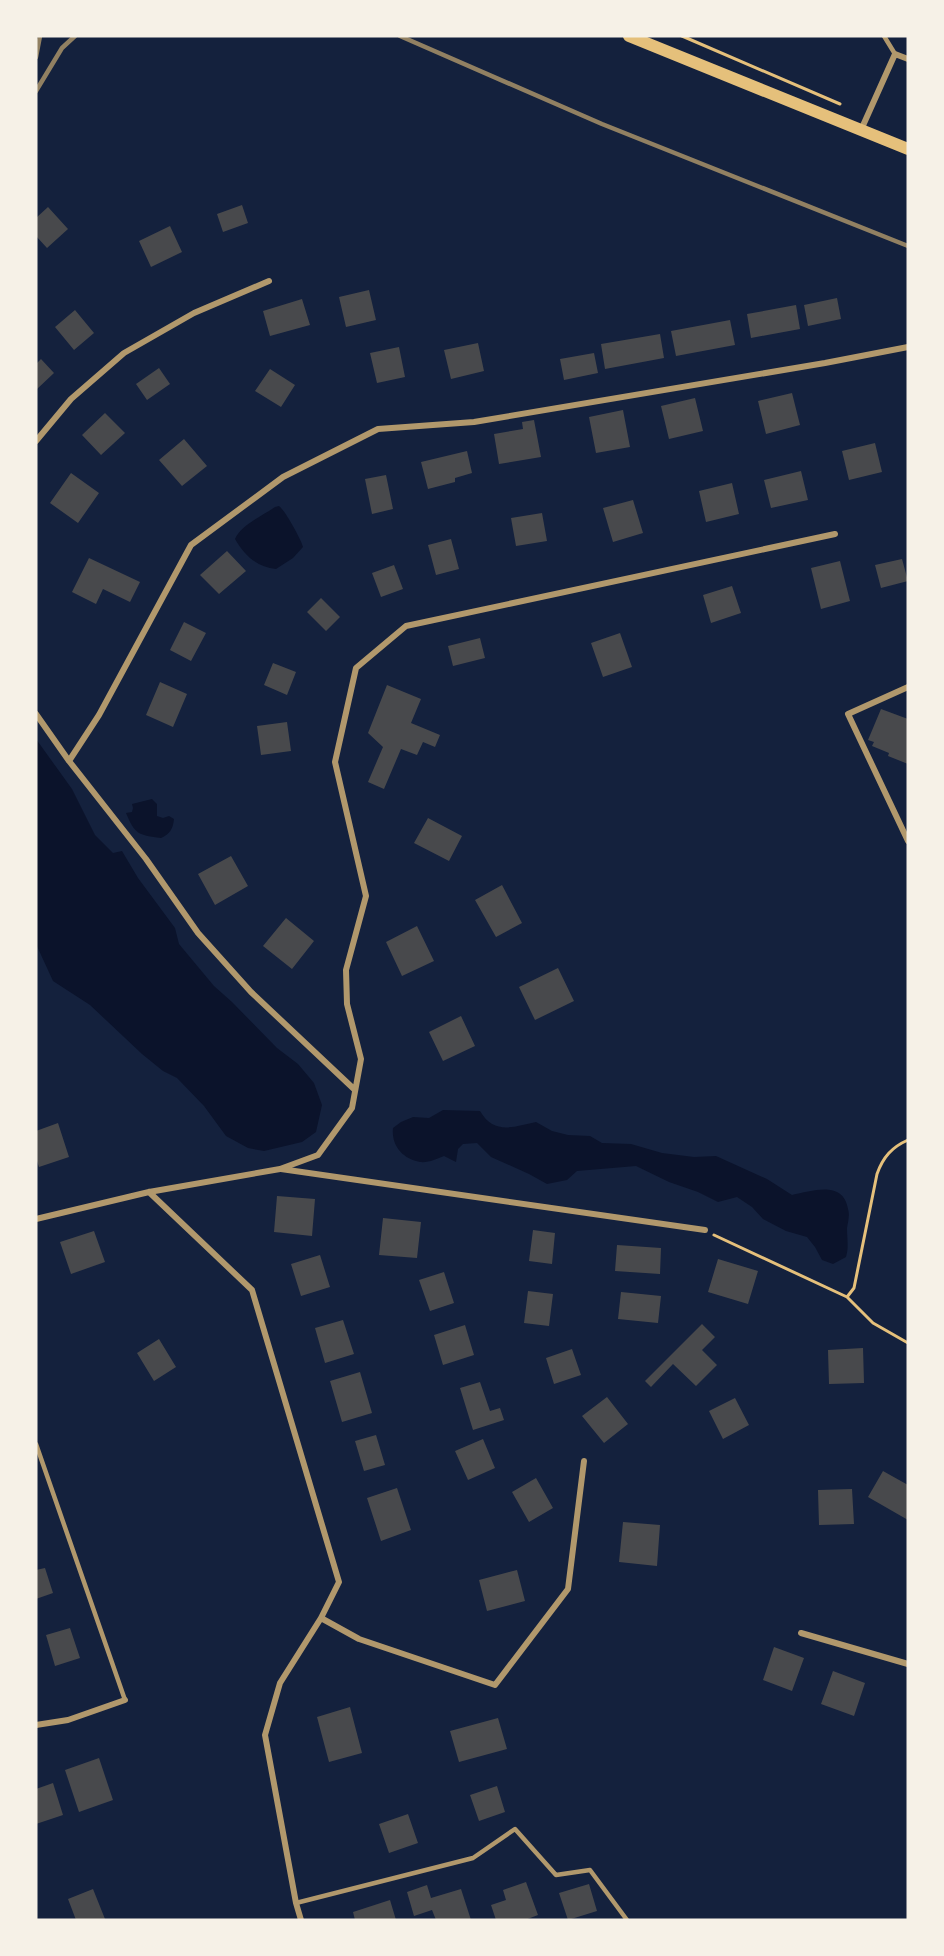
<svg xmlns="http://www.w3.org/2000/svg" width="944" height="1956" viewBox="0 0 944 1956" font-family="Barlow,sans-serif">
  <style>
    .water { fill: #0b132b }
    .building { fill: #48494c }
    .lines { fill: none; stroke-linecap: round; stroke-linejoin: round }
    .path { stroke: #e5c07b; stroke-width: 3 }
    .service { stroke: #b1986c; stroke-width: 4.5 }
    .minor { stroke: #b1986c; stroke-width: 6 }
    .secondary { stroke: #e5c07b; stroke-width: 12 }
    .rail { stroke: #918062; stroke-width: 4.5 }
  </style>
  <rect width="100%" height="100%" fill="#14213d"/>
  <path class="water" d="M 279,506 C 285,510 302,541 303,547 L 293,558 L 276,569 C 257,567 245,556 235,539 C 241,525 262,516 275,507 Z
    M 36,739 L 72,789 L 95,835 L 113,853 L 122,851 L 138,878 L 175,928 L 179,944 L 214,986 L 232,1002 L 277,1048 L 298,1064 L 314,1083 L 322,1105 L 316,1132 L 302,1142 L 264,1151 L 248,1148 L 226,1136 L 204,1106 L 177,1078 L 163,1071 L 142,1054 L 90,1005 L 53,981 L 36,944 Z
    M 152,799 L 157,804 L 157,816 L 163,818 L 169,816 L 174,819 C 173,829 170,834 161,838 C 139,835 135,835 126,813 L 132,812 L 133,808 L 132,804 Z
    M 443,1110 L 480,1111 C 494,1135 513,1127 536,1122 L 552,1131 L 568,1135 L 590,1136 L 602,1143 L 631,1144 L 662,1153 L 694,1157 L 716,1156 L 767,1179 L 792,1195 C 813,1191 843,1180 848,1209 C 850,1215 848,1222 847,1228 C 847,1239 849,1247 846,1257 L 833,1264 L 822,1260 L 815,1247 L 807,1237 L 786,1231 L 763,1219 L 752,1207 L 737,1197 L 718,1202 L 698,1192 L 669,1182 L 636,1166 L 577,1171 L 567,1180 L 547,1184 L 529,1174 L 491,1157 L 477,1143 L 463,1144 L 458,1149 L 456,1162 L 444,1156 C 437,1159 428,1163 420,1162 C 403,1159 391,1146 393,1128 L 401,1122 L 413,1117 L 429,1118 Z"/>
  <path class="building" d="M 242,205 L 248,223 L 223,232 L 217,214 Z
    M 48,207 L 68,229 L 47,248 L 36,236 L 36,218 Z
    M 170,226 L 182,252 L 151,267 L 139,241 Z
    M 369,290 L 376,320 L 346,327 L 339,297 Z
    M 837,298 L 841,319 L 808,326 L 804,305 Z
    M 302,299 L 310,325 L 270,336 L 263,311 Z
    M 796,305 L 800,329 L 751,338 L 747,314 Z
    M 75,310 L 94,333 L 74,350 L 55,327 Z
    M 730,320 L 735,345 L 676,356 L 671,331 Z
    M 660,334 L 664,358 L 605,369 L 601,344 Z
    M 478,343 L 484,371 L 451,379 L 444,350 Z
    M 399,347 L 405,377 L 377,383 L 370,353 Z
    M 594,353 L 598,373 L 564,380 L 560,359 Z
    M 41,359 L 54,373 L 36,390 L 36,364 Z
    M 159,368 L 170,384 L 147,400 L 136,384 Z
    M 270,369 L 295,385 L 281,407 L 255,391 Z
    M 792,393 L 800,425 L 766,434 L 758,401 Z
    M 695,398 L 703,431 L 669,439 L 661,406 Z
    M 623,410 L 630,447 L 596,453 L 589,417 Z
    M 105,413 L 125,433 L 101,455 L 82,435 Z
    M 534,420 L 541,457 L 499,464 L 494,434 L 523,429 L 522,422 Z
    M 184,439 L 207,466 L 182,486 L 159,460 Z
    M 875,443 L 882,472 L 849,480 L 842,451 Z
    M 467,451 L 472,473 L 455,478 L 455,482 L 428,489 L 421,462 Z
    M 801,471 L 808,500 L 771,508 L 764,480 Z
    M 71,473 L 99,493 L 78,523 L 50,503 Z
    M 386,475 L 393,509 L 372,514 L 365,479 Z
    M 732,483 L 739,514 L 706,522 L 699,491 Z
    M 633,500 L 643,533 L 613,542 L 603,508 Z
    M 542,513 L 547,541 L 516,546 L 511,518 Z
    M 451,539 L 459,569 L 436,575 L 428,545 Z
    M 227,551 L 246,571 L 219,594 L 200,575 Z
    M 89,558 L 140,582 L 130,602 L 103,589 L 96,604 L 72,592 Z
    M 902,559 L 908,581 L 881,588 L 875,565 Z
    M 840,561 L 850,601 L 821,609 L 811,568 Z
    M 394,565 L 403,589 L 381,597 L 372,573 Z
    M 732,586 L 741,613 L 711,623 L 703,595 Z
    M 321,598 L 340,617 L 326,631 L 307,612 Z
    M 184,622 L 206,633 L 191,661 L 170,650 Z
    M 620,633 L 632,667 L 603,677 L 591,643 Z
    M 480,638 L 485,658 L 453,666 L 448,646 Z
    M 273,663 L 296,672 L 287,695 L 264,685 Z
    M 160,682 L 187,694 L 173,727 L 146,715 Z
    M 387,685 L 421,699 L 411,723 L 440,735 L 435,747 L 423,742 L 417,755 L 401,749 L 384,789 L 368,782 L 383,747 L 368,733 Z
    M 881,709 L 908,719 L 908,764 L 888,756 L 889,753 L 872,746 L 874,742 L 868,740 Z
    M 287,722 L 291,751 L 261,755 L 257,726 Z
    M 428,818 L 462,836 L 449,861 L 414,843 Z
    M 231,856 L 248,886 L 215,905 L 198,874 Z
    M 502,885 L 522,923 L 496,937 L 475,900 Z
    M 286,918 L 314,941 L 292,969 L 263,946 Z
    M 417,926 L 434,961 L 402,976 L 386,942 Z
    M 558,968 L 574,1001 L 535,1020 L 519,987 Z
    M 461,1016 L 475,1046 L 443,1061 L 429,1032 Z
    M 58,1123 L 69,1157 L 39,1167 L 36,1158 L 36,1131 Z
    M 277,1196 L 315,1199 L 312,1236 L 274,1232 Z
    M 383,1218 L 421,1222 L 417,1258 L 379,1255 Z
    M 533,1230 L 555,1233 L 552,1264 L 529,1261 Z
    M 94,1231 L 105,1262 L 71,1274 L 60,1242 Z
    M 617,1245 L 661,1248 L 660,1274 L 615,1271 Z
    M 320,1255 L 330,1287 L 301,1296 L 291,1264 Z
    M 718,1259 L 758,1271 L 748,1304 L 708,1292 Z
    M 444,1272 L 454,1303 L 430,1311 L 419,1280 Z
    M 528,1291 L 553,1294 L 549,1326 L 524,1323 Z
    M 621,1292 L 661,1296 L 658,1323 L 618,1319 Z
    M 343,1320 L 354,1354 L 325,1363 L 315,1328 Z
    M 702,1324 L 715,1337 L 702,1350 L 717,1365 L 696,1386 L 673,1364 L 651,1387 L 645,1381 Z
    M 465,1325 L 474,1355 L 443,1365 L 434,1335 Z
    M 159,1339 L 176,1367 L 154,1381 L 137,1353 Z
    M 863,1348 L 864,1383 L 829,1384 L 828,1350 Z
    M 572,1349 L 581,1375 L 554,1384 L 546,1358 Z
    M 360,1372 L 372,1413 L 342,1422 L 330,1381 Z
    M 480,1382 L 490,1411 L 500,1408 L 504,1420 L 473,1430 L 460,1388 Z
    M 607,1397 L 628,1424 L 604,1443 L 582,1416 Z
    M 735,1398 L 749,1425 L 723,1439 L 709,1411 Z
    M 376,1435 L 385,1465 L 364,1471 L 355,1441 Z
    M 483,1439 L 495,1468 L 468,1480 L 455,1451 Z
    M 883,1471 L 908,1485 L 908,1520 L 868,1497 Z
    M 536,1478 L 553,1508 L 529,1522 L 512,1492 Z
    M 397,1488 L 411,1530 L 381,1541 L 367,1498 Z
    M 852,1489 L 854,1524 L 819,1525 L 818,1490 Z
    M 623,1522 L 660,1525 L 657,1566 L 619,1562 Z
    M 45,1568 L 53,1593 L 36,1599 L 36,1570 Z
    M 517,1570 L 525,1601 L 487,1611 L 479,1580 Z
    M 70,1628 L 80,1658 L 55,1666 L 46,1635 Z
    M 774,1647 L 804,1658 L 792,1691 L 763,1680 Z
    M 833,1671 L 865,1683 L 854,1716 L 821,1704 Z
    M 350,1707 L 362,1753 L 329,1762 L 317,1717 Z
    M 498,1718 L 507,1749 L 459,1762 L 450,1731 Z
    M 99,1758 L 113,1800 L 79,1812 L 65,1770 Z
    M 53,1783 L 63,1815 L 36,1824 L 36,1789 Z
    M 497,1786 L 505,1812 L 479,1821 L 470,1795 Z
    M 408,1814 L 418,1843 L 389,1853 L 379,1824 Z
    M 526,1882 L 538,1915 L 525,1920 L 496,1920 L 491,1905 L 506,1900 L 503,1890 Z
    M 589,1884 L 597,1911 L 568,1920 L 559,1893 Z
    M 427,1885 L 431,1898 L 461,1889 L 471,1920 L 436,1920 L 432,1910 L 414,1916 L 407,1892 Z
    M 93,1889 L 105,1919 L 76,1920 L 68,1899 Z
    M 390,1900 L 396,1920 L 355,1920 L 353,1912 Z"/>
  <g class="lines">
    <path class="path" d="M 682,36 L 840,104
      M 714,1235 L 847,1297 L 873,1323 L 908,1343
      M 847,1297 L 854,1288 L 877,1174 C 883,1157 892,1147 908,1140"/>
    <path class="service" d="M 884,36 L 895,54
      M 36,1444 L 125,1700
      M 296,1903 L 473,1858 L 515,1829 L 556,1875 L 590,1870 L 627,1920"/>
    <path class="minor" d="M 861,130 L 895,54 L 908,59
      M 36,441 L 71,399 L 124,353 L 194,313 L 269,281
      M 908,687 L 848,714 L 908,841
      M 36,714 L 69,761 L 146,859 L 198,933 L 251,992 L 355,1090
      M 69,761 L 99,715 L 191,545 L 283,477 L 378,429 L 474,422 L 825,363 L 908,347
      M 281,1169 L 705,1230
      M 149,1192 L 252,1290 L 339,1582 L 321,1618 L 280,1683 L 265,1735 L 296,1903 L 301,1920
      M 36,1219 L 149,1192 L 280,1169 L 318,1155 L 352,1108 L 361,1059 L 347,1004 L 346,970 L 366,896 L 335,762 L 356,668 L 406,626 L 835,534
      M 321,1618 L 359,1639 L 495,1685 L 568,1589 L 584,1461
      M 801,1633 L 908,1664
      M 36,1725 L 68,1720 L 125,1700"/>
    <path class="secondary" d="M 629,36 L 908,149"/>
    <path class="rail" d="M 400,36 L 602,124 L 908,246
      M 36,57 L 40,36
      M 36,91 L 62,48 L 75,36"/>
  </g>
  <rect width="944" height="1956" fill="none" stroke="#f6f1e7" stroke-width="75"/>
</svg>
